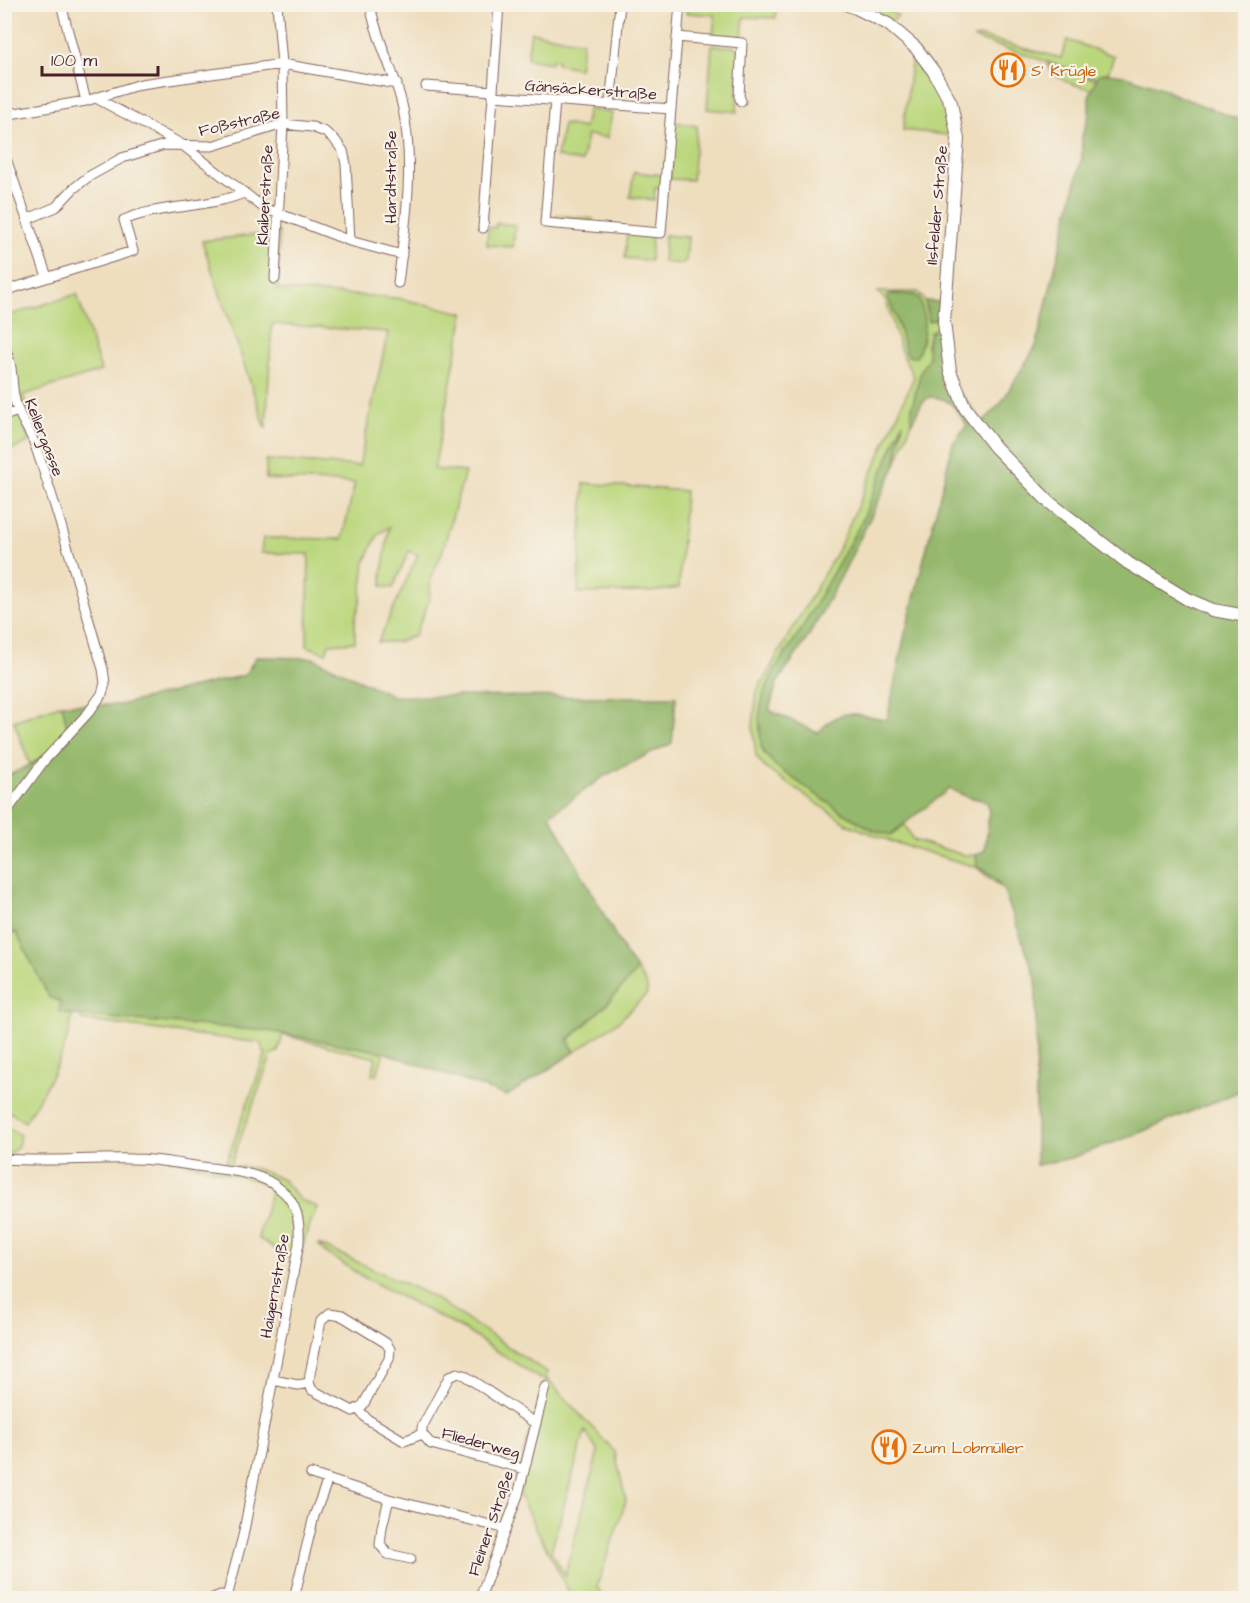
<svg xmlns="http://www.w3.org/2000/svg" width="1250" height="1603" viewBox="0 0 1250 1603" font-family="'Architects Daughter',sans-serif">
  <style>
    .green { fill: #bbd77d; stroke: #827b54; stroke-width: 1.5; fill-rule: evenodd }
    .forest { fill: #94b86c; stroke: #6f6c4c; stroke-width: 1.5 }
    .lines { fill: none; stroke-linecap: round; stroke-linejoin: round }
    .street-casing { stroke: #83625e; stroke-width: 11 }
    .secondary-casing { stroke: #83625e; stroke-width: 14 }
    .street { stroke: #fff; stroke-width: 9 }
    .secondary { stroke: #fff; stroke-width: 12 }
    .labels { text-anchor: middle; stroke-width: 4.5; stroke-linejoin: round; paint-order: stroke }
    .food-label { font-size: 16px; fill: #c56008; stroke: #f7f3e8; text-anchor: start }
    .street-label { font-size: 16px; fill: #4a1f2b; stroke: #f7f3e8 }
  </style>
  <rect width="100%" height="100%" fill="#f7f3e8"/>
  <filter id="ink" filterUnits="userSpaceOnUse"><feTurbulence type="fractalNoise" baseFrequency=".0167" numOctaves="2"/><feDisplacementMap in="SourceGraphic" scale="12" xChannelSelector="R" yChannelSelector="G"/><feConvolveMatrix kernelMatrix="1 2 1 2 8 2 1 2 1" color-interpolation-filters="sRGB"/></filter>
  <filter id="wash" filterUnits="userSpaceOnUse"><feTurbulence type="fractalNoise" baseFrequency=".008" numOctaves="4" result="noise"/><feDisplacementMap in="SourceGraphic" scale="24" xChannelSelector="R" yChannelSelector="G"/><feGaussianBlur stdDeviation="1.35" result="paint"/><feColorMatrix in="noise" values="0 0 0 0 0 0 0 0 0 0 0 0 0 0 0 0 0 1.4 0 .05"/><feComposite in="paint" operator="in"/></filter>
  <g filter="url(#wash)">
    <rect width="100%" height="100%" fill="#eedebe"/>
    <path class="green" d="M 688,5 L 776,5 L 776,18 L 744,17 L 742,38 L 713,36 L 715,15 L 686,13 Z
      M 850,5 L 870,5 L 898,15 L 891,23 Z
      M 531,32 L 583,42 L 579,68 L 557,64 L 557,59 L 552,59 L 551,63 L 527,59 Z
      M 981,37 L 1061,58 L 1067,40 L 1114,56 L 1108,73 L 1100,74 L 1098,78 L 973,38 Z
      M 712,45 L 736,47 L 739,51 L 737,112 L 707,109 Z
      M 913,48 L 950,104 L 956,136 L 903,130 Z
      M 1047,64 L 1096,80 L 1092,89 C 1075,86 1054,80 1047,64 Z
      M 588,109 L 612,113 L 607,138 L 587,135 L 582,162 L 557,157 L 563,124 L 584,128 Z
      M 674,122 L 697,126 L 692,180 L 670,179 Z
      M 634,172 L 662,175 L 661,188 L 655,188 L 654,200 L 630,197 Z
      M 556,215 L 593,219 L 592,225 L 555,221 Z
      M 496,223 L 515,225 L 513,247 L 487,245 L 488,228 L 496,227 Z
      M 279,232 L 278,290 L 397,298 L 464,313 L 434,469 L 465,472 L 442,553 L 431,578 L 429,601 L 415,635 L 399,642 L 378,642 L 418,555 L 409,551 L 393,588 L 382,586 L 382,574 L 389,527 L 378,534 L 365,562 L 360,603 L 355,619 L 355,642 L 329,644 L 326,653 L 307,646 L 309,554 L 261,553 L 263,538 L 342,539 L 355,483 L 266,479 L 266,460 L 359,466 L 388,332 L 272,324 L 266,429 L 202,241 Z
      M 627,232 L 652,234 L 650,261 L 625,258 Z
      M 665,235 L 688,237 L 686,260 L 682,264 L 663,262 Z
      M 878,292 L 918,292 L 925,301 L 928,314 L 940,318 L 945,322 L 927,345 L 929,357 L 921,371 L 912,407 L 911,424 L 895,467 L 902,425 L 862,521 L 799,633 L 774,670 L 761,746 L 764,753 L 777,767 L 840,811 L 873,830 L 890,835 L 905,825 L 913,840 L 964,855 L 976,855 L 977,866 L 995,879 L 1000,887 L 976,867 L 893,842 L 849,825 L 765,768 L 756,756 L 753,727 L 757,691 L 840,546 L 914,377 L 902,354 L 886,301 ZM 892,294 L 914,295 L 907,355 L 895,315 L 888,296 Z
      M 77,294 L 101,371 L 23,395 L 37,435 L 26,423 L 5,341 L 4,317 Z
      M 4,352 L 29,442 L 5,452 L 4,452 Z
      M 584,483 L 685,491 L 679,588 L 649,592 L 578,593 Z
      M 62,704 L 70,739 L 30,765 L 14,721 Z
      M 16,932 L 49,997 L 61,1001 L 59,1012 L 72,1015 C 68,1053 44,1090 25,1122 L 5,1109 L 4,1044 L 9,1039 L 4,1035 L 5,937 Z
      M 637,970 L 647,986 L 647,994 L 619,1021 L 575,1052 L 568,1041 L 607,1004 Z
      M 81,1015 L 268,1031 L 384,1052 L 377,1075 L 372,1075 L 376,1058 L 283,1035 L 278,1052 L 272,1054 L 230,1166 L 253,1168 L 268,1173 L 283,1180 L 300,1200 L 317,1207 L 305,1238 L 298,1263 L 258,1238 L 272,1188 L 259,1181 L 167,1158 L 225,1165 L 266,1053 L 263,1052 L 261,1043 L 81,1020 Z
      M 4,1125 L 20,1135 L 18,1146 L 11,1153 L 5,1153 Z
      M 318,1244 L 430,1295 L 548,1373 L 546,1378 L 615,1452 L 626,1501 L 597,1586 L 602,1598 L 572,1598 L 520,1497 L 521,1473 L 519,1469 L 546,1378 L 540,1379 L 466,1331 L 362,1276 L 325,1252 ZM 585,1431 L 598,1452 L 565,1575 L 551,1551 Z"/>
    <path class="forest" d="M 1108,73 L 1123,75 L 1168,90 L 1168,92 L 1245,122 L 1245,1089 L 1134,1135 L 1071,1158 L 1036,1165 L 1036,978 L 1004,891 L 995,879 L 977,866 L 976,855 L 985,850 L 989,815 L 988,803 L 982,800 L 968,797 L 949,789 L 890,835 L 873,830 L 840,811 L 777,767 L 764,753 L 761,746 L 759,716 L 763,696 L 774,670 L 799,633 L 862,521 L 903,422 L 895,467 L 841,577 L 808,637 L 777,683 L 769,710 L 818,733 C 843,703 855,716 887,720 L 904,638 L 953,443 L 967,425 C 955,407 952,398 929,397 L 922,403 L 911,424 L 912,407 L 921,371 L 929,357 L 927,345 L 930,332 L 939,327 L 948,378 L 983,422 L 1001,403 L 1036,346 L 1082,157 L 1082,136 L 1089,115 L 1089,96 L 1099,74 Z
      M 891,294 L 914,295 L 919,298 C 926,317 926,337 917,356 L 912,357 L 907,355 L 895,315 L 887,296 Z
      M 925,301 L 942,302 L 940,318 L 929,321 Z
      M 256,657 L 313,658 L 393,696 L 676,697 L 672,743 L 606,775 L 550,815 L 627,957 L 637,970 L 607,1004 L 568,1040 L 575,1052 L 507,1096 L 383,1052 L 268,1031 L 72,1015 L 59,1012 L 61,1002 L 49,997 L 16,932 L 5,937 L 5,777 L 30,765 L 70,739 L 62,704 L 119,705 L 245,675 Z"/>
  </g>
  <g filter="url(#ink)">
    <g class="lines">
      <defs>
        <path id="street" d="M 61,4 L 86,101
          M 370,4 C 376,41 396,73 403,109 C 415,167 405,226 398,283
          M 677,37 L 742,43 L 739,96 L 741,101
          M 426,86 L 493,91 L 493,96
          M 493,91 L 499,4
          M 96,98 L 181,144 L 264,208 L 350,241 L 402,255
          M 555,101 L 545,223 L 661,233 L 671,109
          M 610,105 L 620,4
          M 4,115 L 86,101 L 141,84 L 282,64 L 397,84
          M 4,153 L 47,277
          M 28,219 L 56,207 L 73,189 L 88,177 L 122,158 L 164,145 L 212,146 L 283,124 L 312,127 L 325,132 L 335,140 L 343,151 L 346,164 L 350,241
          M 483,228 L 493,96 L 671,109 L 680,4
          M 275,279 L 283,124 L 282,64 L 277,4
          M 4,291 L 133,251 L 124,220 C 162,204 205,209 244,193
          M 4,346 C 7,353 10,361 11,368 C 13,381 12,392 16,404 C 20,420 30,430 35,445 C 61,519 81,595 103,669 L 105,683 L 102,694 L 89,712 L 43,762 L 4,815
          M 4,416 L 18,411
          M 4,1159 C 48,1162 90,1158 133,1159 C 159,1159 185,1165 211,1168 C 234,1171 262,1173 280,1189 C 298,1203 300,1222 299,1243 L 243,1536 L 227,1597
          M 329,1314 L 342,1316 L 386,1343 L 390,1349 L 389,1359 L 363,1405 L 353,1411 L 312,1390 L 309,1383 L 310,1374 L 321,1321 Z
          M 273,1380 L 298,1385 L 309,1383
          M 358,1409 L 367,1419 L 404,1441 L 422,1434
          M 524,1469 L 431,1444 L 422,1434 L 422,1427 L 449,1377 L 457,1373 L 464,1375 L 535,1423
          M 311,1474 L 389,1499 L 506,1529
          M 389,1499 L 382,1527 L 380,1545 L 388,1554 L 411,1559
          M 213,1598 L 221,1595 L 229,1598
          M 296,1598 L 296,1590 L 314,1516 L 328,1479
          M 480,1598 L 518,1495 L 545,1387"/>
        <path id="secondary" d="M 845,4 L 856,8 L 888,24 L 916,48 L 934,72 L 951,103 L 958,139 L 944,322 L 950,371 L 965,408 L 995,447 L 1049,502 L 1128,563 L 1187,599 L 1213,610 L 1246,616"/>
      </defs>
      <use href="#street" class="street-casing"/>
      <use href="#secondary" class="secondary-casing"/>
      <use href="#street" class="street"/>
      <use href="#secondary" class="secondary"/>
    </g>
  </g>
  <defs>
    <symbol id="restaurant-ring" viewBox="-11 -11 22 22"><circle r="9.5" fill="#f7f3e8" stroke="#e8710a" stroke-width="1.5"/><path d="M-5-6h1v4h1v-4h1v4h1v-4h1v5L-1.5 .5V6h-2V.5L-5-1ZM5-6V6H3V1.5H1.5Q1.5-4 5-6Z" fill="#e8710a"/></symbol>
  </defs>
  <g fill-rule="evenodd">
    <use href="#restaurant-ring" x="989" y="51" width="38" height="38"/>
    <use href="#restaurant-ring" x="870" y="1428" width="38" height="38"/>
  </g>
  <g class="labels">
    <g class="food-label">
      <text x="1031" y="76">S' Krügle</text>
      <text x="912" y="1453">Zum Lobmüller</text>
    </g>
    <g class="street-label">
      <text transform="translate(591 89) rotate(4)" y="6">Gänsäckerstraße</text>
      <text transform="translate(239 121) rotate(-13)" y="6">Foßstraße</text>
      <text transform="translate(390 177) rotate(-90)" y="6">Hardtstraße</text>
      <text transform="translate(264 195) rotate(-87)" y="6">Klaiberstraße</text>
      <text transform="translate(936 205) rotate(-85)" y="6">Ilsfelder Straße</text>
      <text transform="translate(45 437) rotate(69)" y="6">Kellergasse</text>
      <text transform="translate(274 1286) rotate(-80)" y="6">Haigernstraße</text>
      <text transform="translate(481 1442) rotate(15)" y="6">Fliederweg</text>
      <text transform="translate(490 1523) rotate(-71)" y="6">Fleiner Straße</text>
    </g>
  </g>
  <rect width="1250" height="1603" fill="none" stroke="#f7f3e8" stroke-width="24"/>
  <path d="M42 66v9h116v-9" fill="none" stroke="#4a1f2b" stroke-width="3"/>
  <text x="51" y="66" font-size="18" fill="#4a1f2b" stroke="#f7f3e8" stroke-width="4.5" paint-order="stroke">100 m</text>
</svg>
